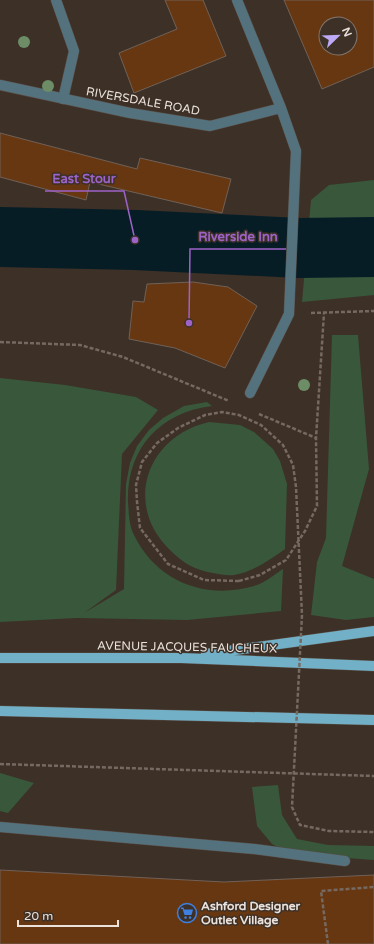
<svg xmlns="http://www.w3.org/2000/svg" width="374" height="944" viewBox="0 0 374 944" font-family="'Varela Round',sans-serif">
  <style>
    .green { fill: #39573b }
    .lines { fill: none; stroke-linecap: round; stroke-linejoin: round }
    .river { stroke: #061d26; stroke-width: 60 }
    .building { fill: #673711; stroke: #706157; fill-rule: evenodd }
    .lane-casing { stroke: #594c44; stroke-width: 11 }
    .street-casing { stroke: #594c44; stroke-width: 11 }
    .primary-casing { stroke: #594c44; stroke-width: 11 }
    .path { stroke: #756961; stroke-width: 2.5; stroke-dasharray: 4 2; stroke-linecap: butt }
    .lane { stroke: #54727d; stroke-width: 10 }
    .street { stroke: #54727d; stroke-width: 10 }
    .primary { stroke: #71b0c6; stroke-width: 10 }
    .path-bridge { stroke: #756961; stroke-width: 2.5; stroke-dasharray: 4 2; stroke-linecap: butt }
    .tree { fill: #6c8d65 }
    .labels { text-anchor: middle; stroke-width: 3; stroke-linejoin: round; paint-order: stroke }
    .street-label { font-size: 12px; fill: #ebe2dc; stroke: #3d3027 }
    .poi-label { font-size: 12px; font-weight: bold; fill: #ebe2dc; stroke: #3d3027; text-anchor: start }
    .leader { fill: none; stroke: #9d63c8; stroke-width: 1.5 }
    .callout-dot { fill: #9d63c8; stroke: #3d3027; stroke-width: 1.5 }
    .callout-label { font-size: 13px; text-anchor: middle; font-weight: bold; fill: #9d63c8; stroke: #3d3027; stroke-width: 3; stroke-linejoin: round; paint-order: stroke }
  </style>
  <rect width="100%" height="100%" fill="#3d3027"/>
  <path class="green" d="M 374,180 L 374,295 L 302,302 L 311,200 L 329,185 Z
    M 332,335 L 358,335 L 369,469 L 342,566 L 374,579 L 374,617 L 346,620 L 311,615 L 317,562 L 326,538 Z
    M 0,378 L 65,385 L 136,397 L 158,410 L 122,454 L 116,590 L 84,613 L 124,589 L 126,484 L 130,463 L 137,446 L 149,430 L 163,418 L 184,406 L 207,402 L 212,406 C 160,412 126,449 128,503 C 129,513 129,526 134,535 C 157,582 205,600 254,586 C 264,583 274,575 283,569 L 281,611 L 187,620 L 77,618 L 0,622 Z
    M 209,422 L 240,425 L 254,432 L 273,449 L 280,461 L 287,484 L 285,549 C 270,560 252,572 234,575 C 228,576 219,574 213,573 C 195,570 183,563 171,551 C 122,505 147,436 209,422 Z
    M 0,773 L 34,783 L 8,813 L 0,811 Z
    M 278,785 L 282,815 L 297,839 L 328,845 L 374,846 L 374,860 L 290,854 L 272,844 L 257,826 L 252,787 Z"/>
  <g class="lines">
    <path class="river" d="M 0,237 L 135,240 L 299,248 L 374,247"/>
  </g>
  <path class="building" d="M 165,0 L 203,0 L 226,56 L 134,93 L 119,53 L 177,29 Z
    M 284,0 L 374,0 L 374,67 L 322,89 ZM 326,24 L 350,24 L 350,48 L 326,48 Z
    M 0,133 L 137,169 L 140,158 L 231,179 L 222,213 L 90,182 L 86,200 L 0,177 Z
    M 193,282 L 228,287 L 257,306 L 225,368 L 175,348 L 129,339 L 133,301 L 144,302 L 147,284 Z
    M 0,870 L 224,882 L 374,875 L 374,944 L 0,944 Z"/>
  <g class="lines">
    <defs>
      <path id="lane" d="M 56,0 L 74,51 L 63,99
        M 0,827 L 254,849 L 345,861"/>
      <path id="street" d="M 237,0 L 281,108 L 296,151 L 289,314 L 250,393
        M 0,85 L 130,113 L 210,126 L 281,108"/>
      <path id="primary" d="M 206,654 L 374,631
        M 0,658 L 181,658 L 374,666
        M 0,711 L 374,720"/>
    </defs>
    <use href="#lane" class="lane-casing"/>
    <use href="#street" class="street-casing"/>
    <use href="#primary" class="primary-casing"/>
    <path class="path" d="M 311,313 L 374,311
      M 0,342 L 80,345 L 123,357 L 229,401
      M 259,414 L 316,438
      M 239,581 L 260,575 L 286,560 L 305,531 L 317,506 L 316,438 L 324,313
      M 0,764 L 374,776
      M 328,944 L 321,891 L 374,887"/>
    <use href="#lane" class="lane"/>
    <use href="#street" class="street"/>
    <use href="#primary" class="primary"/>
    <path class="path-bridge" d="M 239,581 L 204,580 L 168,564 L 140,528 L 137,502 L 136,485 L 142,462 L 157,443 L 178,428 L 205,415 L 222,412 L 239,415 L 261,425 L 283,445 L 293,465 L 296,487 L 302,615 L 292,807 L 300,825 L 329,831 L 374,832"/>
  </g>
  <g class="tree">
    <circle cx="24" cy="42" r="6"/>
    <circle cx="48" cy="86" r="6"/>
    <circle cx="304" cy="385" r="6"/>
  </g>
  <defs>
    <symbol id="supermarket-ring" viewBox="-11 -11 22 22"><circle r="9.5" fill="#3d3027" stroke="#3f7fe0" stroke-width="1.5"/><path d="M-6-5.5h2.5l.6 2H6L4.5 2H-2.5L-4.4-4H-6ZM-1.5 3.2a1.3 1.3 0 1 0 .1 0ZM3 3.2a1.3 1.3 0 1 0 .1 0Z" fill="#3f7fe0"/></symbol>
  </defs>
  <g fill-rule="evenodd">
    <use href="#supermarket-ring" x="176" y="902" width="22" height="22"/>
  </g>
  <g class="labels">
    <g class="street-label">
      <text transform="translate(143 101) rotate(10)" y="4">RIVERSDALE ROAD</text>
      <text transform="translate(187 647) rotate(1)" y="4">AVENUE JACQUES FAUCHEUX</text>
    </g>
    <g class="poi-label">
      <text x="201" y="910">Ashford Designer<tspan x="201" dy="14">Outlet Village</tspan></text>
    </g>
  </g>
  <path class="leader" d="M135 240L124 191H45M189 323L190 249H286"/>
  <g class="callout-dot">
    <circle cx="135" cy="240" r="4"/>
    <circle cx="189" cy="323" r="4"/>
  </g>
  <g class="callout-label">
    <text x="84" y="183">East Stour</text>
    <text x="238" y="241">Riverside Inn</text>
  </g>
  <g transform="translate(338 36) rotate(67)"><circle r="19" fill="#3d3027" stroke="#83776f"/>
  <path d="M0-3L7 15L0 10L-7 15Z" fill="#bda9f5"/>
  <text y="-6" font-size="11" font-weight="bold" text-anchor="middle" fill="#ebe2dc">N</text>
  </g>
  <path d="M18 920v6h100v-6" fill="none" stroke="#ebe2dc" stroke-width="2"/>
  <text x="24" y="920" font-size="12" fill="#ebe2dc" stroke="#3d3027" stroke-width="3" paint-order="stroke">20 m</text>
</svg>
